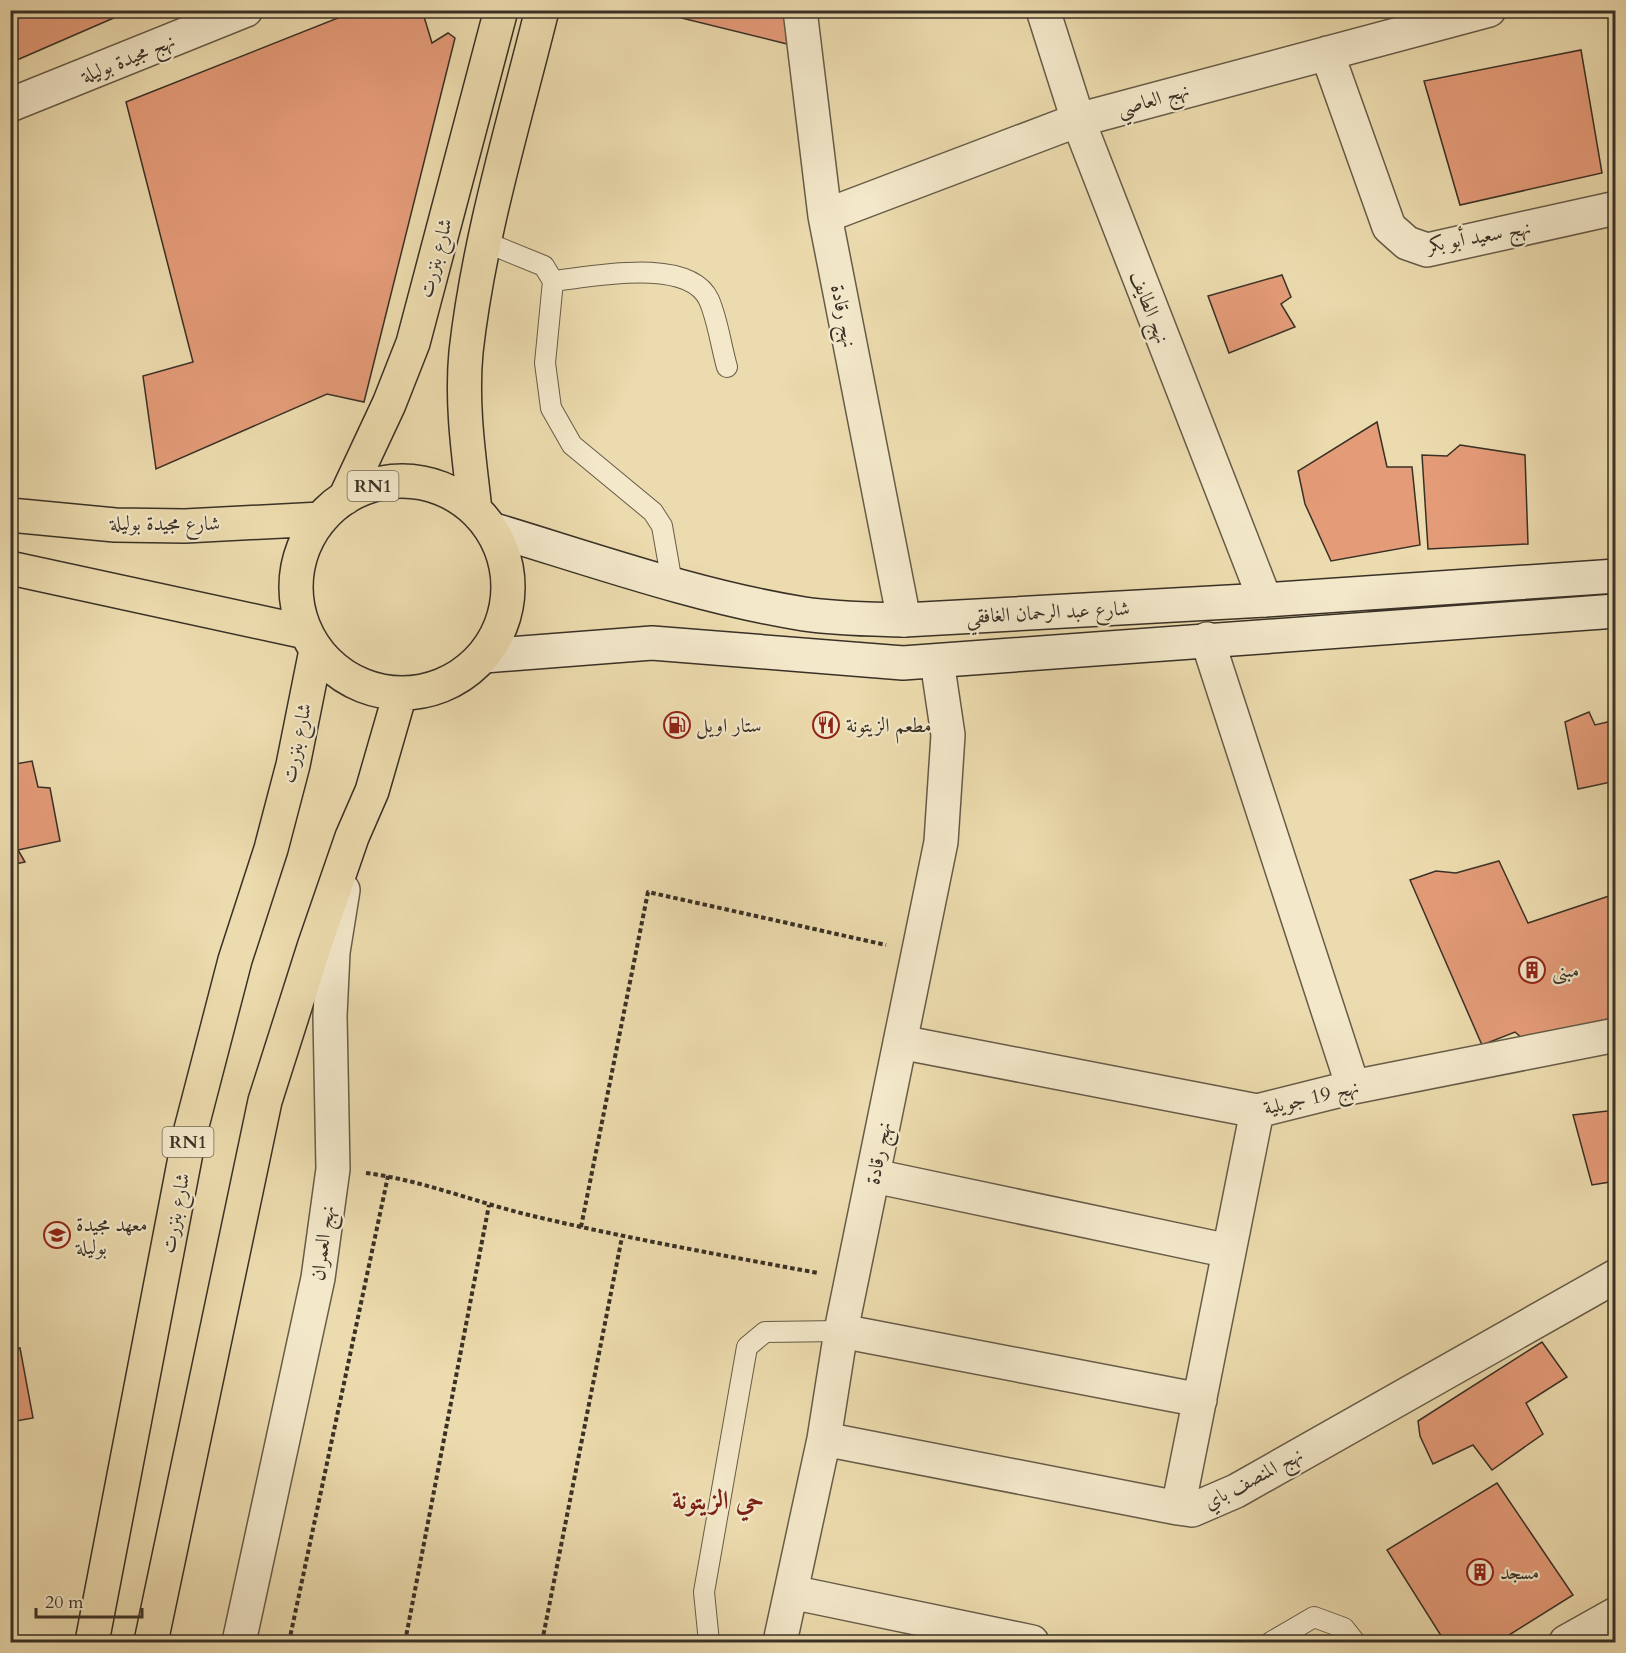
<svg xmlns="http://www.w3.org/2000/svg" width="1626" height="1653" viewBox="0 0 1626 1653" font-family="Cardo,Amiri,serif">
  <style>
    .building { fill: #e49b78; stroke: #393126; stroke-width: 1.5 }
    .lines { fill: none; stroke-linecap: round; stroke-linejoin: round }
    .service-casing { stroke: #665c48; stroke-width: 22 }
    .minor-casing { stroke: #665c48; stroke-width: 36 }
    .tertiary-casing { stroke: #665c48; stroke-width: 36 }
    .secondary-casing { stroke: #393126; stroke-width: 36 }
    .primary-casing { stroke: #393126; stroke-width: 36 }
    .path { stroke: #393126; stroke-width: 4; stroke-dasharray: 4.5 3; stroke-linecap: butt }
    .service { stroke: #f3e8ca; stroke-width: 20 }
    .minor { stroke: #f3e8ca; stroke-width: 33 }
    .tertiary { stroke: #f3e8ca; stroke-width: 33 }
    .secondary { stroke: #f3e8ca; stroke-width: 33 }
    .primary { stroke: #ecdbae; stroke-width: 33 }
    .labels { text-anchor: middle; stroke-width: 4.5; stroke-linejoin: round; paint-order: stroke }
    .shield { fill: #f3e8ca; stroke: #716857; stroke-width: 1.5 }
    .shield-label { font-size: 18px; font-weight: bold; fill: #393126 }
    .street-label { font-size: 20px; fill: #393126; stroke: #f3e8ca }
    .poi-label { font-size: 20px; fill: #393126; stroke: #f3e8ca; text-anchor: start }
    .district-label { font-size: 26px; font-weight: bold; fill: #7a1f14; stroke: #f3e8ca }
  </style>
  <rect width="100%" height="100%" fill="#ecdbae"/>
  <filter id="stains"><feTurbulence type="fractalNoise" baseFrequency=".00333" numOctaves="4"/><feColorMatrix values="0 0 0 0 .2 0 0 0 0 .09 0 0 0 0 .02 0 0 0 .5 -.17"/></filter>
  <radialGradient id="worn" r=".72"><stop offset=".6" stop-color="#630" stop-opacity="0"/><stop offset="1" stop-color="#630" stop-opacity=".3"/></radialGradient>
  <path class="building" d="M 10,10 L 132,10 L 10,63 Z
    M 358,10 L 422,10 L 432,43 L 448,33 L 455,38 L 364,402 L 327,394 L 156,469 L 143,376 L 193,362 L 126,102 Z
    M 649,10 L 784,10 L 787,44 Z
    M 1581,50 L 1602,173 L 1460,205 L 1424,81 Z
    M 1282,275 L 1291,297 L 1281,304 L 1295,327 L 1229,353 L 1208,296 Z
    M 1377,422 L 1387,467 L 1412,467 L 1420,545 L 1331,561 L 1305,504 L 1298,471 Z
    M 1460,445 L 1525,455 L 1528,544 L 1428,549 L 1422,455 L 1447,456 Z
    M 1589,712 L 1595,725 L 1616,720 L 1616,781 L 1578,789 L 1565,722 Z
    M 32,761 L 38,787 L 50,788 L 60,841 L 18,850 L 25,862 L 10,865 L 10,765 Z
    M 1499,861 L 1528,923 L 1612,895 L 1616,908 L 1616,1017 L 1524,1040 L 1515,1032 L 1482,1045 L 1410,880 L 1436,871 L 1456,873 Z
    M 1616,1110 L 1616,1181 L 1592,1185 L 1573,1115 Z
    M 1542,1342 L 1567,1377 L 1526,1403 L 1543,1434 L 1492,1470 L 1473,1445 L 1433,1464 L 1420,1436 L 1418,1421 Z
    M 20,1348 L 33,1418 L 10,1422 L 10,1350 Z
    M 1497,1483 L 1573,1595 L 1498,1642 L 1445,1642 L 1387,1550 Z"/>
  <g class="lines">
    <defs>
      <path id="service" d="M 485,242 L 544,266 L 553,281 L 545,363 L 551,408 L 572,445 L 653,512 L 662,526 L 672,583
        M 553,281 C 591,277 689,256 709,300 C 718,321 721,346 727,367
        M 709,1642 L 704,1592 L 747,1347 L 765,1332 L 841,1331
        M 1271,1642 L 1314,1617 L 1344,1628 L 1355,1642"/>
      <path id="minor" d="M 800,10 L 825,216 L 904,620
        M 1043,10 L 1078,120 L 1265,600
        M 1327,53 L 1389,227 L 1407,243 L 1427,250 L 1616,208
        M 825,216 L 1078,120 L 1489,10
        M 1207,639 L 1353,1087
        M 900,1042 L 1257,1111 L 1353,1087 L 1616,1035
        M 1257,1111 L 1178,1508 L 1192,1510 L 1236,1491 L 1616,1276
        M 874,1176 L 1229,1251
        M 841,1331 L 1200,1400
        M 824,1439 L 1178,1508
        M 791,1592 L 1032,1642
        M 780,1642 L 824,1439 L 841,1331 L 941,842 L 948,735 L 937,661
        M 1566,1642 L 1616,1614"/>
      <path id="tertiary" d="M 10,105 L 246,10
        M 239,1642 L 318,1278 L 333,1169 L 330,1016 L 333,952 L 343,890"/>
      <path id="secondary" d="M 491,529 C 594,560 698,597 804,614 C 837,619 871,619 904,620 L 1265,600 L 1616,576
        M 484,656 L 652,643 L 903,663 L 1616,611"/>
      <path id="primary" d="M296 587a106 106 0 1 1 212 0a106 106 0 1 1-212 0Z
        M 345,498 L 389,404 L 413,343 L 501,10
        M 475,510 C 469,457 461,405 466,352 C 479,236 514,123 542,10
        M 10,515 L 115,525 L 185,526 L 321,519
        M 10,568 L 305,632
        M 92,1642 L 189,1137 L 235,960 L 271,849 L 293,765 L 316,650
        M 151,1642 L 265,1101 L 314,947 L 352,837 L 372,791 L 400,694"/>
    </defs>
    <use href="#service" class="service-casing"/>
    <use href="#minor" class="minor-casing"/>
    <use href="#tertiary" class="tertiary-casing"/>
    <use href="#secondary" class="secondary-casing"/>
    <use href="#primary" class="primary-casing"/>
    <path class="path" d="M 366,1173 C 421,1180 475,1202 529,1215 C 625,1238 721,1255 818,1273
      M 581,1227 L 648,892 L 886,945
      M 289,1642 L 388,1176
      M 405,1642 L 489,1205
      M 542,1642 L 622,1237"/>
    <use href="#service" class="service"/>
    <use href="#minor" class="minor"/>
    <use href="#tertiary" class="tertiary"/>
    <use href="#secondary" class="secondary"/>
    <use href="#primary" class="primary"/>
  </g>
  <defs>
    <symbol id="fuel-ring" viewBox="-11 -11 22 22"><circle r="9.5" fill="#f3e8ca" stroke="#8f2418" stroke-width="1.5"/><path d="M-5.5-6h7V0h2V4h1.3V-2.5L3-4.5l.8-.8L6-3V5H2.5V1h-1V6h-7ZM-4.2-4.7v3.2H.2V-4.7Z" fill="#8f2418"/></symbol>
    <symbol id="restaurant-ring" viewBox="-11 -11 22 22"><circle r="9.5" fill="#f3e8ca" stroke="#8f2418" stroke-width="1.5"/><path d="M-5-6h1v4h1v-4h1v4h1v-4h1v5L-1.5 .5V6h-2V.5L-5-1ZM5-6V6H3V1.5H1.5Q1.5-4 5-6Z" fill="#8f2418"/></symbol>
    <symbol id="building-ring" viewBox="-11 -11 22 22"><circle r="9.5" fill="#f3e8ca" stroke="#8f2418" stroke-width="1.5"/><path d="M-4-6H4V6H1V3H-1V6H-4ZM-2.5-4.3h1.7v1.8h-1.7ZM.8-4.3h1.7v1.8H.8ZM-2.5-1h1.7V.8h-1.7ZM.8-1h1.7V.8H.8Z" fill="#8f2418"/></symbol>
    <symbol id="school-ring" viewBox="-11 -11 22 22"><circle r="9.5" fill="#f3e8ca" stroke="#8f2418" stroke-width="1.5"/><path d="M0-5L7-2L0 1L-7-2ZM-4 1L0 2.5L4 1V4Q0 6-4 4Z" fill="#8f2418"/></symbol>
  </defs>
  <g fill-rule="evenodd">
    <use href="#fuel-ring" x="662" y="710" width="30" height="30"/>
    <use href="#restaurant-ring" x="811" y="710" width="30" height="30"/>
    <use href="#building-ring" x="1517" y="955" width="30" height="30"/>
    <use href="#school-ring" x="42" y="1220" width="30" height="30"/>
    <use href="#building-ring" x="1465" y="1557" width="30" height="30"/>
  </g>
  <g class="labels">
    <g class="shield">
      <rect x="347.5" y="471" width="51" height="30" rx="4.5"/>
      <rect x="162.5" y="1127" width="51" height="30" rx="4.5"/>
    </g>
    <g class="shield-label">
      <text x="373" y="492">RN1</text>
      <text x="188" y="1148">RN1</text>
    </g>
    <g class="street-label">
      <text transform="translate(128 58) rotate(-22)" y="7">نهج مجيدة بوليلة</text>
      <text transform="translate(1153 99) rotate(-16)" y="7">نهج العاصي</text>
      <text transform="translate(1479 236) rotate(-10)" y="7">نهج سعيد أبو بكر</text>
      <text transform="translate(435 258) rotate(-75)" y="7">شارع بنزرت</text>
      <text transform="translate(1150 307) rotate(69)" y="7">نهج الطايف</text>
      <text transform="translate(844 316) rotate(79)" y="7">نهج رقادة</text>
      <text x="165" y="530">شارع مجيدة بوليلة</text>
      <text transform="translate(1048 612) rotate(-3)" y="7">شارع عبد الرحمان الغافقي</text>
      <text transform="translate(296 743) rotate(-78)" y="7">شارع بنزرت</text>
      <text transform="translate(1311 1097) rotate(-13)" y="7">نهج 19 جويلية</text>
      <text transform="translate(878 1153) rotate(-79)" y="7">نهج رقادة</text>
      <text transform="translate(175 1213) rotate(-79)" y="7">شارع بنزرت</text>
      <text transform="translate(322 1243) rotate(-82)" y="7">نهج العمران</text>
      <text transform="translate(1253 1478) rotate(-28)" y="7">نهج المنصف باي</text>
    </g>
    <g class="poi-label">
      <text x="696" y="732">ستار اويل</text>
      <text x="846" y="732">مطعم الزيتونة</text>
      <text x="1552" y="977">مبنى</text>
      <text x="76" y="1231">معهد مجيدة<tspan x="76" dy="23">بوليلة</tspan></text>
      <text x="1500" y="1579">مسجد</text>
    </g>
    <g class="district-label">
      <text x="718" y="1509">حي الزيتونة</text>
    </g>
  </g>
  <rect width="1626" height="1653" fill="none" stroke="#ecdbae" stroke-width="36"/>
  <rect x="12" y="12" width="1602" height="1629" fill="none" stroke="#393126" stroke-width="3"/>
  <rect x="18" y="18" width="1590" height="1617" fill="none" stroke="#393126" stroke-width="1.5"/>
  <path d="M36 1608v9h106v-9" fill="none" stroke="#393126" stroke-width="3"/>
  <text x="45" y="1608" font-size="18" fill="#393126" stroke="#f3e8ca" stroke-width="4.5" paint-order="stroke">20 m</text>
  <rect width="100%" height="100%" filter="url(#stains)"/>
  <rect width="100%" height="100%" fill="url(#worn)"/>
</svg>
